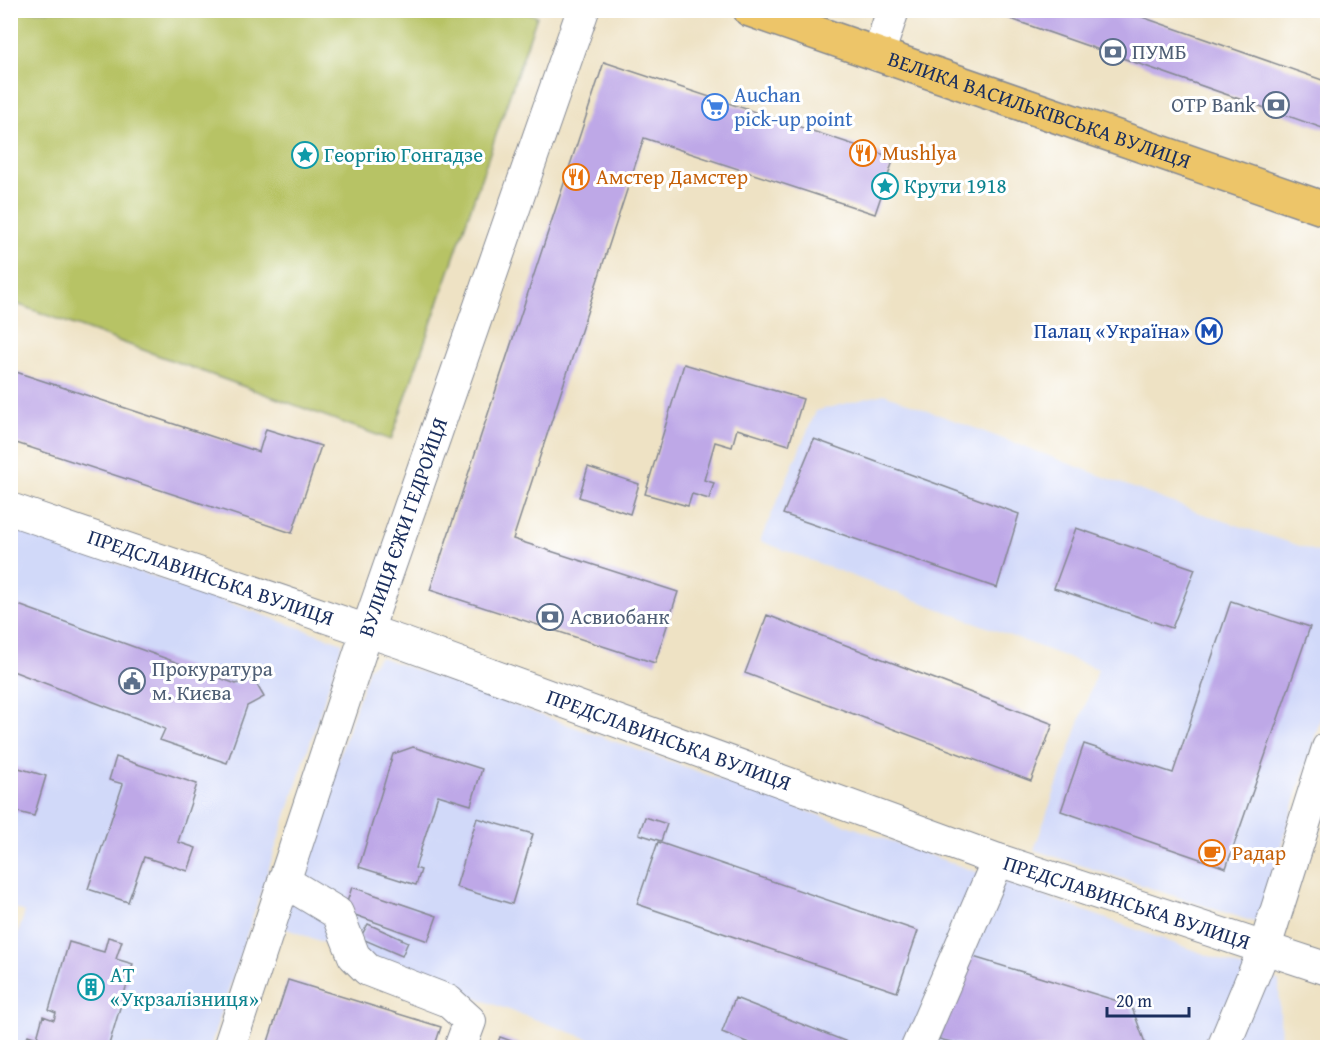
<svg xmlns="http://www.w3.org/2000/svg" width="1338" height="1058" viewBox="0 0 1338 1058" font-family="'Gentium Book Plus',serif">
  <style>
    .built { fill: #d1d9f9 }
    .green { fill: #b7c365; stroke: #697962; stroke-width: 1.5 }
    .building { fill: #bea8e7 }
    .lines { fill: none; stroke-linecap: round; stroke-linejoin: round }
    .minor-casing { stroke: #848891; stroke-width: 34 }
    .major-casing { stroke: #848891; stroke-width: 36 }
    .minor { stroke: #fff; stroke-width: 32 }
    .major { stroke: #edc569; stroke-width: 33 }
    .labels { text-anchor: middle; stroke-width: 6; stroke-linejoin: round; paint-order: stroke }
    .service-label { font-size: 21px; fill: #4e5e75; stroke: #fff; text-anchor: start }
    .shop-label { font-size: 21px; fill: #366cbe; stroke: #fff; text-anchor: start }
    .street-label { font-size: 21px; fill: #1b2f5e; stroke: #fff }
    .food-label { font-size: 21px; fill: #c56008; stroke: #fff; text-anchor: start }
    .culture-label { font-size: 21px; fill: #0d838f; stroke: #fff; text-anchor: start }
    .transit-label { font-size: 21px; fill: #164399; stroke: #fff; text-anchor: end }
  </style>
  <rect width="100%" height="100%" fill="#fff"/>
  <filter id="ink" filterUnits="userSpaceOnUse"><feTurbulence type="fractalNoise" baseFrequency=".0167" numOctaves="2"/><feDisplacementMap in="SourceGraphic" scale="12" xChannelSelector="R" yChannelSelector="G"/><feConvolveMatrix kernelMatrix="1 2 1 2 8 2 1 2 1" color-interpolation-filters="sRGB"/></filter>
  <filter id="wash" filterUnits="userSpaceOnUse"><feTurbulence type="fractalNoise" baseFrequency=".008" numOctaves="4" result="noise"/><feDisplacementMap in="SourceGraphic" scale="24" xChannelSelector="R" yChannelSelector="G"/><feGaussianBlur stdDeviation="1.35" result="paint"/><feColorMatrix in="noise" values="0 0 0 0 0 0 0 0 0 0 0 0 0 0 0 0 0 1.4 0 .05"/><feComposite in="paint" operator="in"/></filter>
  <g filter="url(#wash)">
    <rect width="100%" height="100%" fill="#eee2c4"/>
    <path class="built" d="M 884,394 L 1197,512 L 1327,555 L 1327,698 L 1257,923 L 1034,850 L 1098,669 L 760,541 L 816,411 Z
      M 11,526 L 343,643 L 210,1047 L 11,1048 L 11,954 L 25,912 L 10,906 Z
      M 380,657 L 1279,981 L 1281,1047 L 611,1047 L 281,927 L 369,668 Z"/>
    <path class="green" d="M 521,11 L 537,16 L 391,440 L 11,302 L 11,11 Z"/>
    <g id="blocks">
      <path class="building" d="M 985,10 L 1122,10 L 1328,82 L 1328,130 Z
        M 604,62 L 894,158 L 875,214 L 644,138 L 513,539 L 678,592 L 655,663 L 430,590 Z
        M 684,364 L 803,399 L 789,445 L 737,429 L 732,447 L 715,442 L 704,480 L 714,483 L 709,499 L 692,494 L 688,506 L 645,494 Z
        M 10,370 L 259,452 L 266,429 L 321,446 L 292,533 L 10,441 Z
        M 814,439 L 1019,514 L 997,588 L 783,514 Z
        M 588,467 L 639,484 L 630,514 L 579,497 Z
        M 1076,528 L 1195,569 L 1172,628 L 1054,588 Z
        M 1231,601 L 1310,627 L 1226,868 L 1061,811 L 1084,744 L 1173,773 Z
        M 13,603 L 236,684 L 253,678 L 264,697 L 247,706 L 227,763 L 160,740 L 165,729 L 10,670 L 10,610 Z
        M 767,615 L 1053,724 L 1031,781 L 745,673 Z
        M 413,747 L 482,769 L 471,805 L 438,795 L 415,868 L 421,870 L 416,885 L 359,867 L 393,754 Z
        M 116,757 L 197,784 L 178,842 L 196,848 L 188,871 L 144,857 L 128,902 L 88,889 L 123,784 L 109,780 Z
        M 12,766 L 46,776 L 34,816 L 10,810 L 10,773 Z
        M 645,817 L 667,824 L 661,841 L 639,834 Z
        M 477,818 L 533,834 L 512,904 L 456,887 Z
        M 658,842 L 918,931 L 897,992 L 637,904 Z
        M 352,887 L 437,916 L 428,941 L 344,911 Z
        M 368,924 L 408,942 L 402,956 L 360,938 Z
        M 108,937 L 122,941 L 116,959 L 133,964 L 108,1048 L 25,1048 L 28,1035 L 37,1038 L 43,1016 L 54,1020 L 56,1013 L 49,1010 L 69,942 L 104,952 Z
        M 970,956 L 1131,1005 L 1147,1048 L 975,1048 L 939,1039 Z
        M 288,980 L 441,1027 L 434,1048 L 266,1048 Z
        M 735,998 L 860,1047 L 860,1048 L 761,1048 L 722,1032 Z
        M 500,1037 L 528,1047 L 528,1048 L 496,1048 Z"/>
    </g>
  </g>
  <g filter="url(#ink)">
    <use href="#blocks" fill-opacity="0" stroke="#848891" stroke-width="1.5"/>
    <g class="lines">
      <defs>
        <g id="minor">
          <path d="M 878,55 L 893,10"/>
          <path id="s1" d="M 10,509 L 403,643 L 998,860 L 1328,969"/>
          <path d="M 284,881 L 337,913 L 354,956 L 368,970 L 448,1001 L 470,1021 L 460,1048"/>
          <path id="s2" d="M 229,1048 L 367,631 L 583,10"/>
          <path d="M 917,1048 L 998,860"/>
          <path d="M 1223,1048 L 1265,947 L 1328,748"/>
        </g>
        <g id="major">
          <path id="s3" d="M 750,10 L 1328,210"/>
        </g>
      </defs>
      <use href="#minor" class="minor-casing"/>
      <use href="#major" class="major-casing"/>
      <use href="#minor" class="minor"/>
      <use href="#major" class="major"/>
    </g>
  </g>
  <defs>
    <symbol id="bank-ring" viewBox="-11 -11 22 22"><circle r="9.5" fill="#fff" stroke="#5c6f8a" stroke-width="1.5"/><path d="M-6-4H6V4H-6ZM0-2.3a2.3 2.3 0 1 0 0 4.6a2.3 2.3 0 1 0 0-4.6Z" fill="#5c6f8a"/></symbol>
    <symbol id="supermarket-ring" viewBox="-11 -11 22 22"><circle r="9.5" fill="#fff" stroke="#3f7fe0" stroke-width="1.5"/><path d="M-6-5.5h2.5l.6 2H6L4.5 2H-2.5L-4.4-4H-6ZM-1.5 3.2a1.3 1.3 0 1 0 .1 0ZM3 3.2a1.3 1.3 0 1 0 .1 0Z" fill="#3f7fe0"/></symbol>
    <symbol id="restaurant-ring" viewBox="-11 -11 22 22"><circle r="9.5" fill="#fff" stroke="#e8710a" stroke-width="1.5"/><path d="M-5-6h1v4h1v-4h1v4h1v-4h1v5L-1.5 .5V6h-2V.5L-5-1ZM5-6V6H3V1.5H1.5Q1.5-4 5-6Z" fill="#e8710a"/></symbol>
    <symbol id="sight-ring" viewBox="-11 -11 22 22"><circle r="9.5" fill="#fff" stroke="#0f9aa8" stroke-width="1.5"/><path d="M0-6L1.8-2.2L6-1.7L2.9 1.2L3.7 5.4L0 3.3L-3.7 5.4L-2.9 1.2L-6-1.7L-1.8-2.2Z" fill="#0f9aa8"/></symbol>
    <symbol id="metro-ring" viewBox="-11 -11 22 22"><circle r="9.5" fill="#fff" stroke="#1a4fb4" stroke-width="1.5"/><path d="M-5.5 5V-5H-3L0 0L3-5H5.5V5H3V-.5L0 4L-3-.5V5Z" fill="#1a4fb4"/></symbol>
    <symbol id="civic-ring" viewBox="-11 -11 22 22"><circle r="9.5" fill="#fff" stroke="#5c6f8a" stroke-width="1.5"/><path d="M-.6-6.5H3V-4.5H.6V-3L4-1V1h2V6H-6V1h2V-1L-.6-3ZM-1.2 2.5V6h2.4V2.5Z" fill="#5c6f8a"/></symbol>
    <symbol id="cafe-ring" viewBox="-11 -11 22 22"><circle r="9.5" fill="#fff" stroke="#e8710a" stroke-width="1.5"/><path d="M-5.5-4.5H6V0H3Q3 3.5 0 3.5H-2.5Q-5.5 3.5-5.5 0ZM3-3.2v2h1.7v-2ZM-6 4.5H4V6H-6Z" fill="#e8710a"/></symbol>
    <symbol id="building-ring" viewBox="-11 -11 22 22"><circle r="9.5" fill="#fff" stroke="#0f9aa8" stroke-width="1.5"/><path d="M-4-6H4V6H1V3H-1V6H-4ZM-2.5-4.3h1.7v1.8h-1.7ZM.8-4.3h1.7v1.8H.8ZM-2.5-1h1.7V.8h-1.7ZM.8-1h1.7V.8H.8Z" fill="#0f9aa8"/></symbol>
  </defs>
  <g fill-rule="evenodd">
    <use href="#bank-ring" x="1098" y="37" width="30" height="30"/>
    <use href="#bank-ring" x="1261" y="90" width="30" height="30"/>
    <use href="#supermarket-ring" x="700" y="92" width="30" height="30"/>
    <use href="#restaurant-ring" x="848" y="138" width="30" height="30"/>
    <use href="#sight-ring" x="290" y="140" width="30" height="30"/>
    <use href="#restaurant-ring" x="561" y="162" width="30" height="30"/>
    <use href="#sight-ring" x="870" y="171" width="30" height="30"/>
    <use href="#metro-ring" x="1194" y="316" width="30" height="30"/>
    <use href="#bank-ring" x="535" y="602" width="30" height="30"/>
    <use href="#civic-ring" x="117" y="666" width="30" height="30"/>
    <use href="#cafe-ring" x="1197" y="838" width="30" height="30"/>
    <use href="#building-ring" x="76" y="972" width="30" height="30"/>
  </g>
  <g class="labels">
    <g class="service-label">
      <text x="1132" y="59">ПУМБ</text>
      <text x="1256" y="112" text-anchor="end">OTP Bank</text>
      <text x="570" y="624">Асвиобанк</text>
      <text x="152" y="676">Прокуратура<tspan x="152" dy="24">м. Києва</tspan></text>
    </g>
    <g class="shop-label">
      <text x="734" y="102">Auchan<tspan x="734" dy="24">pick-up point</tspan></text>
    </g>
    <g class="street-label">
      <text dy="7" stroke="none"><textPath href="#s3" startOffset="306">ВЕЛИКА ВАСИЛЬКІВСЬКА ВУЛИЦЯ</textPath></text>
      <text dy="7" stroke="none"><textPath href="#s2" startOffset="549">ВУЛИЦЯ ЄЖИ ҐЕДРОЙЦЯ</textPath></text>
      <text dy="7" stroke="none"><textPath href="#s1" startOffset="212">ПРЕДСЛАВИНСЬКА ВУЛИЦЯ</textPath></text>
      <text dy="7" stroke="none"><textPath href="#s1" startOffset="698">ПРЕДСЛАВИНСЬКА ВУЛИЦЯ</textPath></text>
      <text dy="7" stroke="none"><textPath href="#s1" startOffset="1184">ПРЕДСЛАВИНСЬКА ВУЛИЦЯ</textPath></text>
    </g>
    <g class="food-label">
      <text x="882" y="160">Mushlya</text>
      <text x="596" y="184">Амстер Дамстер</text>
      <text x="1232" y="860">Радар</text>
    </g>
    <g class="culture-label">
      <text x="324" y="162">Георгію Гонгадзе</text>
      <text x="904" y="193">Крути 1918</text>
      <text x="110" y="982">АТ<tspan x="110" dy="24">«Укрзалізниця»</tspan></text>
    </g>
    <g class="transit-label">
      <text x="1190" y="338">Палац «Україна»</text>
    </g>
  </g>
  <rect width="1338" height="1058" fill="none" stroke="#fff" stroke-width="36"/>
  <path d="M1107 1007v9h82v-9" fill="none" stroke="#1b2f5e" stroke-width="3"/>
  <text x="1116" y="1007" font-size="18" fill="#1b2f5e" stroke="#ffffff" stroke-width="4.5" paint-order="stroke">20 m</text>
</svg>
